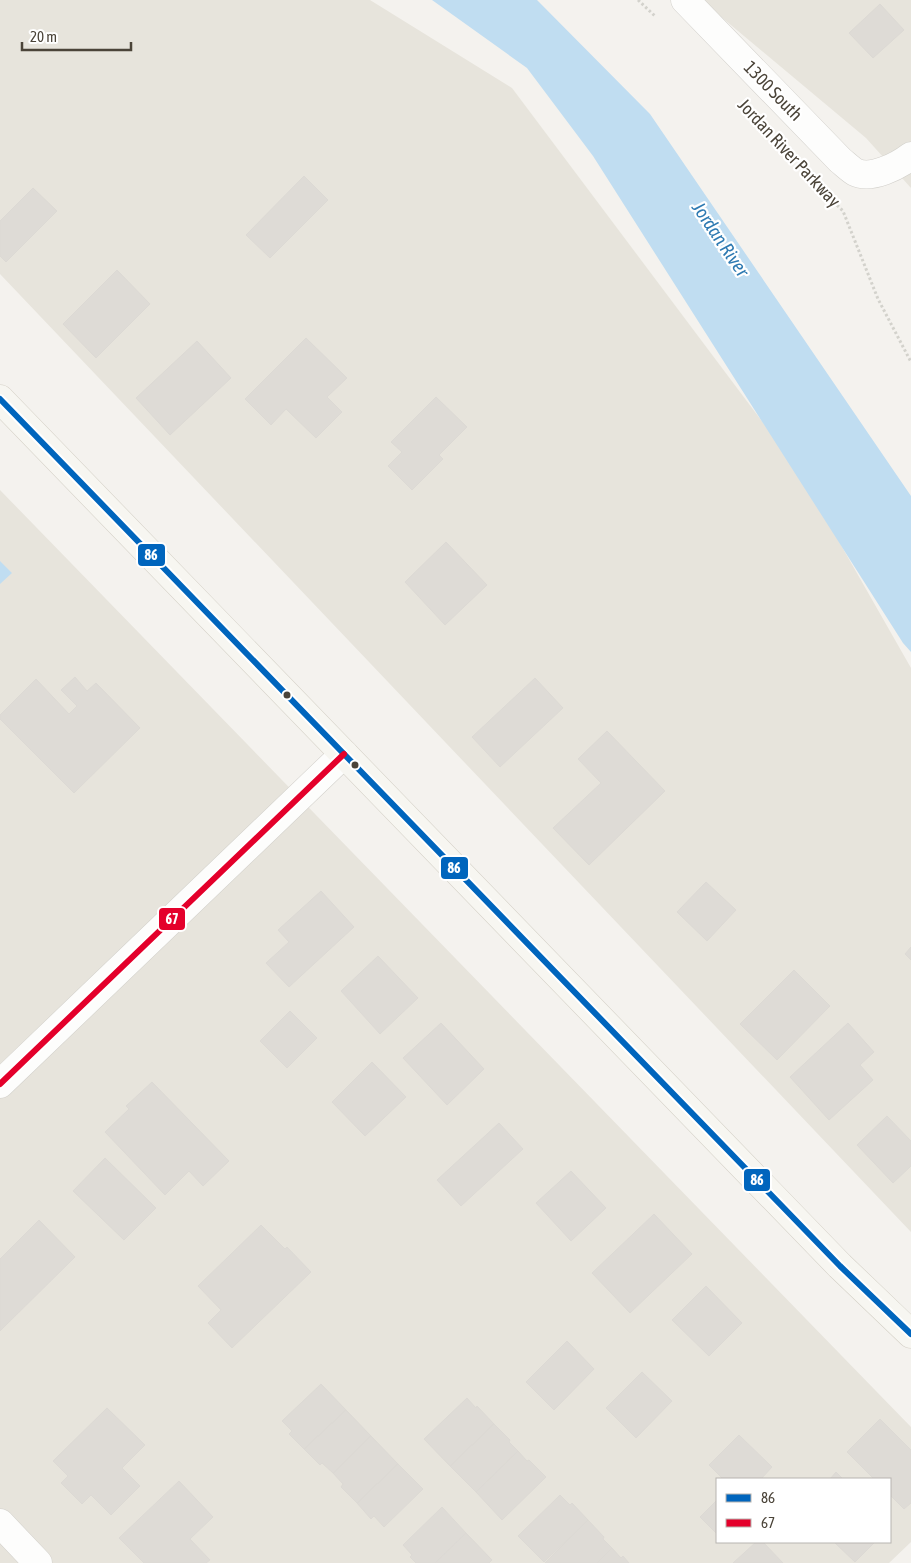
<svg xmlns="http://www.w3.org/2000/svg" width="911" height="1563" viewBox="0 0 911 1563" font-family="'Asap Condensed',sans-serif">
  <style>
    .residential { fill: #e7e4dc; fill-rule: evenodd }
    .water { fill: #c0ddf1 }
    .building { fill: #dedbd6; stroke: #dcd9d4 }
    .lines { fill: none; stroke-linecap: round; stroke-linejoin: round }
    .street-casing { stroke: #d2d0cb; stroke-width: 29 }
    .secondary-casing { stroke: #d3cfc5; stroke-width: 29 }
    .path { stroke: #d3d2cc; stroke-width: 3; stroke-dasharray: 2.5 2.5; stroke-linecap: butt }
    .street { stroke: #fdfdfc; stroke-width: 28 }
    .secondary { stroke: #f7f6f1; stroke-width: 28 }
    .bus-1-casing { stroke: #fff; stroke-width: 10 }
    .bus-2-casing { stroke: #fff; stroke-width: 10 }
    .bus-1 { stroke: #0065bd; stroke-width: 6 }
    .bus-2 { stroke: #e4002b; stroke-width: 6 }
    .bus-dot { fill: #4b4439; stroke: #fff; stroke-width: 2 }
    .labels { text-anchor: middle; stroke-width: 4.5; stroke-linejoin: round; paint-order: stroke }
    .street-label { font-size: 18px; fill: #4b4439; stroke: #fff }
    .water-label { font-size: 19px; font-style: italic; fill: #2e7ab2; stroke: #fff }
    .line-badge { stroke: #fff; stroke-width: 2 }
    .badge-label { font-size: 14px; text-anchor: middle; font-weight: bold; fill: #fff }
  </style>
  <rect width="100%" height="100%" fill="#f4f2ee"/>
  <path class="residential" d="M 0,0 L 370,0 L 512,88 L 797,468 L 911,668 L 911,1232 L 0,274 Z
    M 701,0 L 911,0 L 911,188 L 866,138 Z
    M 0,490 L 911,1427 L 911,1542 L 889,1563 L 0,1563 ZM 717,1479 L 890,1479 L 890,1542 L 717,1542 Z"/>
  <path class="water" d="M 432,0 L 537,0 L 650,114 L 911,496 L 911,652 L 903,643 L 593,156 L 527,68 Z
    M 0,561 L 12,573 L 0,584 Z"/>
  <path class="building" d="M 880,4 L 904,30 L 873,58 L 849,33 Z
    M 304,176 L 328,200 L 270,258 L 246,235 Z
    M 33,188 L 57,211 L 6,262 L 0,256 L 0,221 Z
    M 117,270 L 150,304 L 96,358 L 63,324 Z
    M 306,338 L 347,378 L 327,397 L 342,412 L 316,438 L 286,409 L 271,425 L 245,399 Z
    M 197,341 L 231,378 L 170,435 L 136,398 Z
    M 436,397 L 467,427 L 439,455 L 443,459 L 412,490 L 388,466 L 402,452 L 391,442 Z
    M 446,542 L 487,585 L 445,625 L 405,582 Z
    M 75,677 L 87,691 L 96,683 L 140,728 L 74,793 L 0,719 L 0,715 L 36,679 L 69,714 L 77,706 L 61,690 Z
    M 535,678 L 563,708 L 500,767 L 472,737 Z
    M 607,731 L 665,791 L 589,865 L 553,828 L 601,783 L 578,759 Z
    M 706,882 L 736,910 L 707,941 L 677,912 Z
    M 321,891 L 354,927 L 289,987 L 266,963 L 289,942 L 278,930 Z
    M 911,947 L 911,960 L 905,954 Z
    M 378,956 L 418,998 L 380,1034 L 341,991 Z
    M 794,970 L 830,1006 L 777,1060 L 740,1024 Z
    M 290,1011 L 317,1038 L 287,1068 L 260,1041 Z
    M 441,1023 L 484,1069 L 447,1105 L 403,1058 Z
    M 848,1023 L 874,1052 L 860,1065 L 873,1080 L 829,1120 L 790,1077 Z
    M 372,1062 L 406,1097 L 365,1136 L 332,1102 Z
    M 152,1082 L 229,1161 L 203,1186 L 189,1171 L 165,1195 L 105,1132 L 129,1109 L 126,1106 Z
    M 887,1116 L 911,1141 L 911,1166 L 893,1183 L 857,1145 Z
    M 499,1123 L 523,1149 L 461,1206 L 437,1180 Z
    M 105,1158 L 156,1208 L 124,1240 L 73,1191 Z
    M 571,1171 L 606,1208 L 571,1241 L 536,1203 Z
    M 654,1214 L 692,1254 L 630,1313 L 592,1273 Z
    M 39,1220 L 75,1257 L 0,1331 L 0,1259 Z
    M 261,1225 L 285,1249 L 287,1247 L 311,1272 L 232,1348 L 208,1323 L 221,1310 L 198,1286 Z
    M 706,1286 L 742,1323 L 709,1356 L 672,1320 Z
    M 567,1341 L 594,1369 L 554,1410 L 526,1382 Z
    M 642,1372 L 672,1401 L 636,1438 L 606,1408 Z
    M 321,1384 L 346,1410 L 304,1449 L 289,1434 L 292,1431 L 282,1421 Z
    M 467,1398 L 476,1408 L 477,1406 L 494,1424 L 450,1466 L 424,1439 Z
    M 107,1408 L 145,1445 L 122,1468 L 140,1486 L 111,1515 L 91,1495 L 82,1504 L 61,1483 L 68,1476 L 53,1461 Z
    M 346,1410 L 371,1436 L 333,1473 L 322,1463 L 320,1465 L 304,1449 Z
    M 880,1419 L 911,1450 L 911,1503 L 904,1509 L 890,1495 L 890,1479 L 874,1479 L 847,1452 Z
    M 494,1424 L 510,1440 L 509,1442 L 518,1451 L 476,1492 L 450,1466 Z
    M 739,1435 L 772,1467 L 761,1479 L 723,1479 L 709,1465 Z
    M 371,1436 L 398,1464 L 357,1503 L 341,1487 L 343,1484 L 333,1473 Z
    M 518,1451 L 527,1461 L 529,1460 L 546,1477 L 502,1520 L 476,1492 Z
    M 398,1464 L 423,1489 L 384,1527 L 374,1516 L 371,1519 L 357,1503 Z
    M 836,1472 L 843,1479 L 830,1479 Z
    M 179,1481 L 213,1517 L 190,1539 L 210,1560 L 206,1563 L 144,1563 L 119,1538 Z
    M 560,1495 L 570,1505 L 572,1503 L 588,1520 L 544,1562 L 518,1536 Z
    M 717,1500 L 717,1534 L 700,1517 Z
    M 442,1507 L 466,1533 L 435,1563 L 416,1563 L 410,1557 L 412,1555 L 403,1545 Z
    M 588,1520 L 604,1537 L 603,1539 L 612,1548 L 597,1563 L 545,1563 Z
    M 466,1533 L 492,1560 L 489,1563 L 435,1563 Z
    M 756,1542 L 763,1542 L 783,1563 L 733,1563 Z
    M 834,1542 L 875,1542 L 855,1562 Z
    M 612,1548 L 621,1558 L 623,1556 L 629,1563 L 597,1563 Z"/>
  <g class="lines">
    <defs>
      <path id="street" d="M 685,0 L 840,160 C 845,164 850,169 855,172 C 871,180 898,166 911,156
        M 0,1084 L 344,754
        M 0,1523 L 38,1563"/>
      <path id="secondary" d="M 0,399 L 840,1266 L 911,1334"/>
    </defs>
    <use href="#street" class="street-casing"/>
    <use href="#secondary" class="secondary-casing"/>
    <path class="path" d="M 638,0 L 656,17
      M 830,198 L 843,211 L 878,299 L 911,362"/>
    <use href="#street" class="street"/>
    <use href="#secondary" class="secondary"/>
    <defs>
      <path id="bus-1" d="M 0,399 L 840,1266 L 911,1334"/>
      <path id="bus-2" d="M 0,1084 L 344,754"/>
    </defs>
    <use href="#bus-1" class="bus-1-casing"/>
    <use href="#bus-2" class="bus-2-casing"/>
    <use href="#bus-1" class="bus-1"/>
    <use href="#bus-2" class="bus-2"/>
  </g>
  <g class="bus-dot">
    <circle cx="287" cy="695" r="4.5"/>
    <circle cx="355" cy="765" r="4.5"/>
  </g>
  <g class="labels">
    <g class="street-label">
      <text transform="translate(773 91) rotate(46)" y="6">1300 South</text>
      <text transform="translate(789 153) rotate(47)" y="6">Jordan River Parkway</text>
    </g>
    <g class="water-label">
      <text transform="translate(721 239) rotate(56)" y="7">Jordan River</text>
    </g>
  </g>
  <g class="line-badge">
    <rect x="137" y="543" width="29" height="24" rx="5" fill="#0065bd"/>
    <rect x="440" y="856" width="29" height="24" rx="5" fill="#0065bd"/>
    <rect x="158" y="907" width="28" height="24" rx="5" fill="#e4002b"/>
    <rect x="743" y="1168" width="28" height="24" rx="5" fill="#0065bd"/>
  </g>
  <g class="badge-label">
    <text x="151" y="560">86</text>
    <text x="454" y="873">86</text>
    <text x="172" y="924">67</text>
    <text x="757" y="1185">86</text>
  </g>
  <rect x="716" y="1478" width="175" height="65" fill="#ffffff" stroke="#b7b4b0"/>
  <rect x="726" y="1494" width="25" height="8" fill="#0065bd" stroke="#b7b4b0"/>
  <text x="761" y="1503" font-size="15" fill="#4b4439">86</text>
  <rect x="726" y="1519" width="25" height="8" fill="#e4002b" stroke="#b7b4b0"/>
  <text x="761" y="1528" font-size="15" fill="#4b4439">67</text>
  <path d="M22 42v8h109v-8" fill="none" stroke="#4b4439" stroke-width="2.5"/>
  <text x="30" y="42" font-size="15" fill="#4b4439" stroke="#ffffff" stroke-width="4" paint-order="stroke">20 m</text>
</svg>
